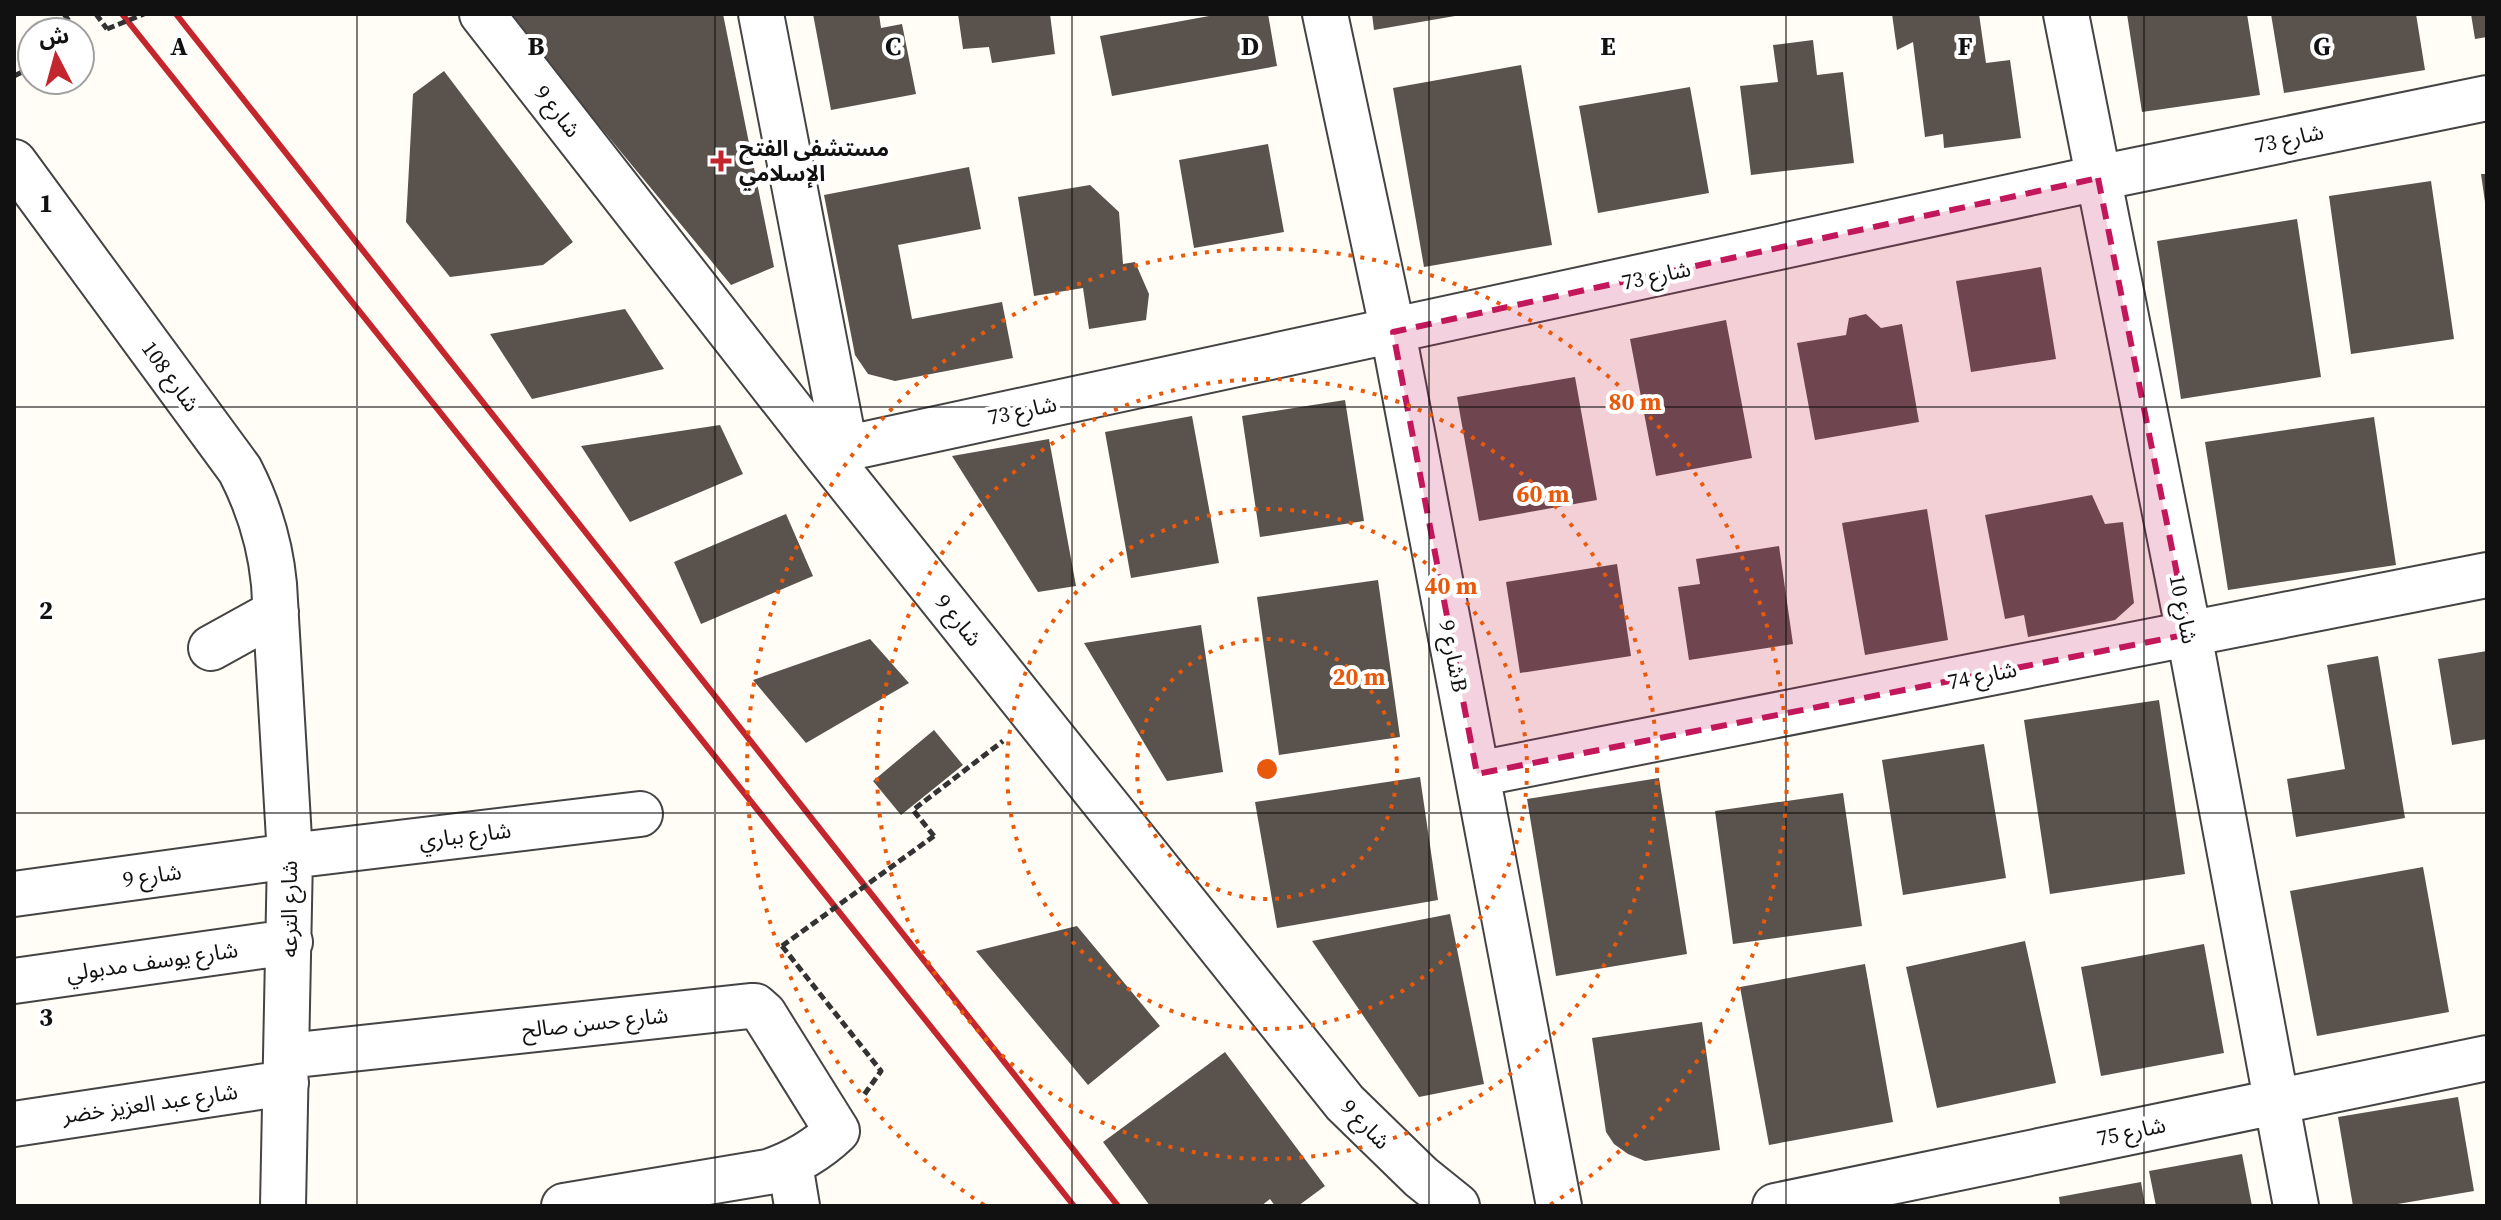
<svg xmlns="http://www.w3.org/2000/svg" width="2501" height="1220" viewBox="0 0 2501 1220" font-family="'Source Serif 4','Noto Sans Arabic',serif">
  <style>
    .building { fill: #5a524d }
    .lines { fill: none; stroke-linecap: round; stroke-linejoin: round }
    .minor-casing { stroke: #444; stroke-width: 48 }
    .path { stroke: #333; stroke-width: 5; stroke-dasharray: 8 4; stroke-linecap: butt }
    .minor { stroke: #fff; stroke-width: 44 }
    .rail { stroke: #c4262e; stroke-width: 6 }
    .path-bridge { stroke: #333; stroke-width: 5; stroke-dasharray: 8 4; stroke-linecap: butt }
    .marked { fill: #c2185b; fill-opacity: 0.2; stroke: #c2185b; stroke-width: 6; stroke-dasharray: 16 10; stroke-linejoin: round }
    .grid { fill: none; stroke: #111; stroke-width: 2; stroke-opacity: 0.55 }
    .ring { fill: none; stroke: #e8590c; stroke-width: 4; stroke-dasharray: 4 8 }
    .poi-dot { fill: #c4262e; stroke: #fff; stroke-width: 3 }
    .labels { text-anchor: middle; stroke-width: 8; stroke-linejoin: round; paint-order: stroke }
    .street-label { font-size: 22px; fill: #111; stroke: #fff }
    .poi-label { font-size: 22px; font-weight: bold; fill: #111; stroke: #fff; text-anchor: start }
    .grid-label { font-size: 26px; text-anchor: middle; font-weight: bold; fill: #111; stroke: #fff; stroke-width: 8; stroke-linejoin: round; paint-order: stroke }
    .centre { fill: #e8590c; stroke: #fff; stroke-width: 4 }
    .ring-label { font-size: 24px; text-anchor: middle; font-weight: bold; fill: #e8590c; stroke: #fff; stroke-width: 8; stroke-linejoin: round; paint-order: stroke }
  </style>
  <rect width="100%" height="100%" fill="#fffdf5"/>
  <path class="building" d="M 507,14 L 723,14 L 774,267 L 731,285 Z
    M 813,14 L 879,14 L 881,28 L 902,24 L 916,94 L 831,110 Z
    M 958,14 L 1050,14 L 1055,54 L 992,63 L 989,47 L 963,49 Z
    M 1220,14 L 1268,14 L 1277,66 L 1112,96 L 1100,36 Z
    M 1372,14 L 1455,14 L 1455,16 L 1374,30 Z
    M 1892,14 L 1979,14 L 1986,63 L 2010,60 L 2021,138 L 1944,148 L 1943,134 L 1925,137 L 1913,42 L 1897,50 Z
    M 2127,14 L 2247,14 L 2260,95 L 2142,112 Z
    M 2271,14 L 2416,14 L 2425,70 L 2284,93 Z
    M 2471,14 L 2487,14 L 2487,37 L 2475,39 Z
    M 1813,40 L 1817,75 L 1843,72 L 1854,163 L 1751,175 L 1740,86 L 1778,82 L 1773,45 Z
    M 1521,65 L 1552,245 L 1424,267 L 1393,88 Z
    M 444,71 L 573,242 L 543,265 L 450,277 L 406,222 L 413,94 Z
    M 1690,87 L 1709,193 L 1598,213 L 1579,106 Z
    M 1268,144 L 1284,232 L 1194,248 L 1179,160 Z
    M 969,167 L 981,229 L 898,245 L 912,319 L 1002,302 L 1013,358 L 895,381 L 868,374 L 855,355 L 824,195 Z
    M 2481,174 L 2487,174 L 2487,202 L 2485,202 Z
    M 2431,181 L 2454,339 L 2351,354 L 2329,196 Z
    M 1090,185 L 1119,212 L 1123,264 L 1135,262 L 1149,294 L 1146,320 L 1089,329 L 1083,288 L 1034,296 L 1018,197 Z
    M 2297,219 L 2321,377 L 2181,399 L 2157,241 Z
    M 2041,267 L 2056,359 L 1971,372 L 1956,281 Z
    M 625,309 L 664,369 L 532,399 L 490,334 Z
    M 1866,314 L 1881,328 L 1902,324 L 1919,422 L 1815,440 L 1797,343 L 1846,335 L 1849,318 Z
    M 1726,320 L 1752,458 L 1656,476 L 1630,339 Z
    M 1575,377 L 1597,500 L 1479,521 L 1457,397 Z
    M 1345,400 L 1364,521 L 1260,537 L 1242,416 Z
    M 1192,416 L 1219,563 L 1131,578 L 1105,432 Z
    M 2374,417 L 2396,565 L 2228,590 L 2205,442 Z
    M 720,425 L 743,474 L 630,522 L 581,446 Z
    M 1049,439 L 1076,586 L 1038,592 L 952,456 Z
    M 2092,495 L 2105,524 L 2123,522 L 2134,603 L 2115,620 L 2028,637 L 2024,615 L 2005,619 L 1985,515 Z
    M 1927,509 L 1948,640 L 1865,655 L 1842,523 Z
    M 786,514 L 813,576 L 701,624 L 674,562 Z
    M 1779,546 L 1793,644 L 1689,660 L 1678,587 L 1700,584 L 1696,559 Z
    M 1617,564 L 1631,656 L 1520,673 L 1506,582 Z
    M 1378,580 L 1400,737 L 1279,755 L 1257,597 Z
    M 1201,625 L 1223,772 L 1167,781 L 1084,643 Z
    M 870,639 L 909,683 L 806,743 L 753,680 Z
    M 2487,651 L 2487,739 L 2452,745 L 2438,659 Z
    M 2378,656 L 2405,818 L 2296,837 L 2287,779 L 2345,769 L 2327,665 Z
    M 2159,700 L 2185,874 L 2050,894 L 2024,720 Z
    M 934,730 L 963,765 L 901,815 L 873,781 Z
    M 1984,744 L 2006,878 L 1903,895 L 1882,760 Z
    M 1420,777 L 1438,900 L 1277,928 L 1255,802 Z
    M 1659,778 L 1687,954 L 1556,976 L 1527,799 Z
    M 1843,793 L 1862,926 L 1733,944 L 1715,811 Z
    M 2423,867 L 2449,1012 L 2317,1036 L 2290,891 Z
    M 1450,914 L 1484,1084 L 1419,1097 L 1312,941 Z
    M 1077,926 L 1160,1026 L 1088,1085 L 976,951 Z
    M 2025,941 L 2056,1083 L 1937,1108 L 1906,967 Z
    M 2204,944 L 2224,1053 L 2101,1076 L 2081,967 Z
    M 1865,964 L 1893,1122 L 1769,1145 L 1740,987 Z
    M 1702,1022 L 1720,1150 L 1645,1161 L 1628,1154 L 1614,1144 L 1606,1132 L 1592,1038 Z
    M 1225,1052 L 1325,1186 L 1298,1206 L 1275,1206 L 1270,1199 L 1261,1206 L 1150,1206 L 1103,1142 Z
    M 2458,1097 L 2474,1191 L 2386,1206 L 2353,1206 L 2338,1117 Z
    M 2242,1154 L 2252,1206 L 2156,1206 L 2149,1171 Z
    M 2141,1182 L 2145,1206 L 2060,1206 L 2059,1197 Z"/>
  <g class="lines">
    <defs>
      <path id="minor" d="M 482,14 L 825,453 L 1345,1103 L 1421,1177 L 1457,1206
        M 761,14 L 845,448
        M 1325,14 L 1393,332 L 1559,1206
        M 2066,14 L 2189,634 L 2296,1206
        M 14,162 L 240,470 C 259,507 270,542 274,584 L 290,856 L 283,1206
        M 825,453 L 2098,178 L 2487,98
        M 211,648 L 276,612
        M 1477,774 L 2487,575
        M 14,894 L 290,856 L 640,814
        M 14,981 L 290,942
        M 287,1056 L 750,1006 L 755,1006 L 764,1014 L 837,1131 C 816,1151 795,1163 768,1172 L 564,1206
        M 14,1124 L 286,1083
        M 790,1164 L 797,1206
        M 1775,1206 L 2487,1058"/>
    </defs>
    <use href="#minor" class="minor-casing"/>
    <path class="path" d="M 64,14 L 77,32
      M 96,14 L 107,29
      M 80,37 L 83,41 L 80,42
      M 14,76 L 32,67
      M 934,836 L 913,810 L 1003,741
      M 782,946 L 881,1071 L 864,1095"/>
    <use href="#minor" class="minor"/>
    <path class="rail" d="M 122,14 L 1074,1206
      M 176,14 L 1118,1206"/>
    <path class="path-bridge" d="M 107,29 L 144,14
      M 782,946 L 934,836"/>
  </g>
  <path class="marked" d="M 2098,178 L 2189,634 L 1477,774 L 1393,332 Z"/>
  <path class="grid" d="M 357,14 L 357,1206M 715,14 L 715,1206M 1072,14 L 1072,1206M 1429,14 L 1429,1206M 1786,14 L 1786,1206M 2144,14 L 2144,1206M 14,407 L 2487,407M 14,813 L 2487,813"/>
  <g class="ring">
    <circle cx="1267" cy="769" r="130"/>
    <circle cx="1267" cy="769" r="260"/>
    <circle cx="1267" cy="769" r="390"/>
    <path d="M984 1205A520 520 0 1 1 1550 1205"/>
  </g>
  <path class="poi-dot" d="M717 149h8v8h8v8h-8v8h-8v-8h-8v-8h8z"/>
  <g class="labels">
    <g class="street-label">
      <text transform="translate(558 111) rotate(52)" y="8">شارع 9</text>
      <text transform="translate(2289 138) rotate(-12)" y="8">شارع 73</text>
      <text transform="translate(1656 275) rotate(-12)" y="8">شارع 73</text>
      <text transform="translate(171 376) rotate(54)" y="8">شارع 108</text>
      <text transform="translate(1022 410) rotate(-12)" y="8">شارع 73</text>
      <text transform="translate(2184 609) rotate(79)" y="8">شارع 10</text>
      <text transform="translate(959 620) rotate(51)" y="8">شارع 9</text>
      <text transform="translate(1454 656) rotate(79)" y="8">شارع 9B</text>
      <text transform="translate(1982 675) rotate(-11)" y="8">شارع 74</text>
      <text transform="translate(465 835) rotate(-7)" y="8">شارع بباري</text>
      <text transform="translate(152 875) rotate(-8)" y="8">شارع 9</text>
      <text transform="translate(289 909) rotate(-90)" y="8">شارع الترعه</text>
      <text transform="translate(152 961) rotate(-8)" y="8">شارع يوسف مدبولي</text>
      <text transform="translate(595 1022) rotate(-6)" y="8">شارع حسن صالح</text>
      <text transform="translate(150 1103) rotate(-8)" y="8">شارع عبد العزيز خضر</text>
      <text transform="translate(1366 1124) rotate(46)" y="8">شارع 9</text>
      <text transform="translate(2131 1131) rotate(-12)" y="8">شارع 75</text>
    </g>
    <g class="poi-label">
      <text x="739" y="156">مستشفى الفتح<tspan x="739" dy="25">الإسلامي</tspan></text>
    </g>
  </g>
  <g class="grid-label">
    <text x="179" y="55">A</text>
    <text x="536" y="55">B</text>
    <text x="893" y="55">C</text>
    <text x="1250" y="55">D</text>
    <text x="1608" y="55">E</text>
    <text x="1965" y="55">F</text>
    <text x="2322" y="55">G</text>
    <text x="46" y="212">1</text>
    <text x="46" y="619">2</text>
    <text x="46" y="1026">3</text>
  </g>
  <circle cx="1267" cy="769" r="12" class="centre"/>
  <g class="ring-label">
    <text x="1635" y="410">80 m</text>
    <text x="1543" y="502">60 m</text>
    <text x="1451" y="594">40 m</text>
    <text x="1359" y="685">20 m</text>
  </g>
  <rect width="2501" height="1220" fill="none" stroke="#111111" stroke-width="32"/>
  <g transform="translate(56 56) rotate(354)"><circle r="38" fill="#ffffff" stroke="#a0a0a0" stroke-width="2"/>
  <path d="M0-6L14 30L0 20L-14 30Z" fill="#c4262e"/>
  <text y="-12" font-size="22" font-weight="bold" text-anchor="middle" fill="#111111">ش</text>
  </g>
</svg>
